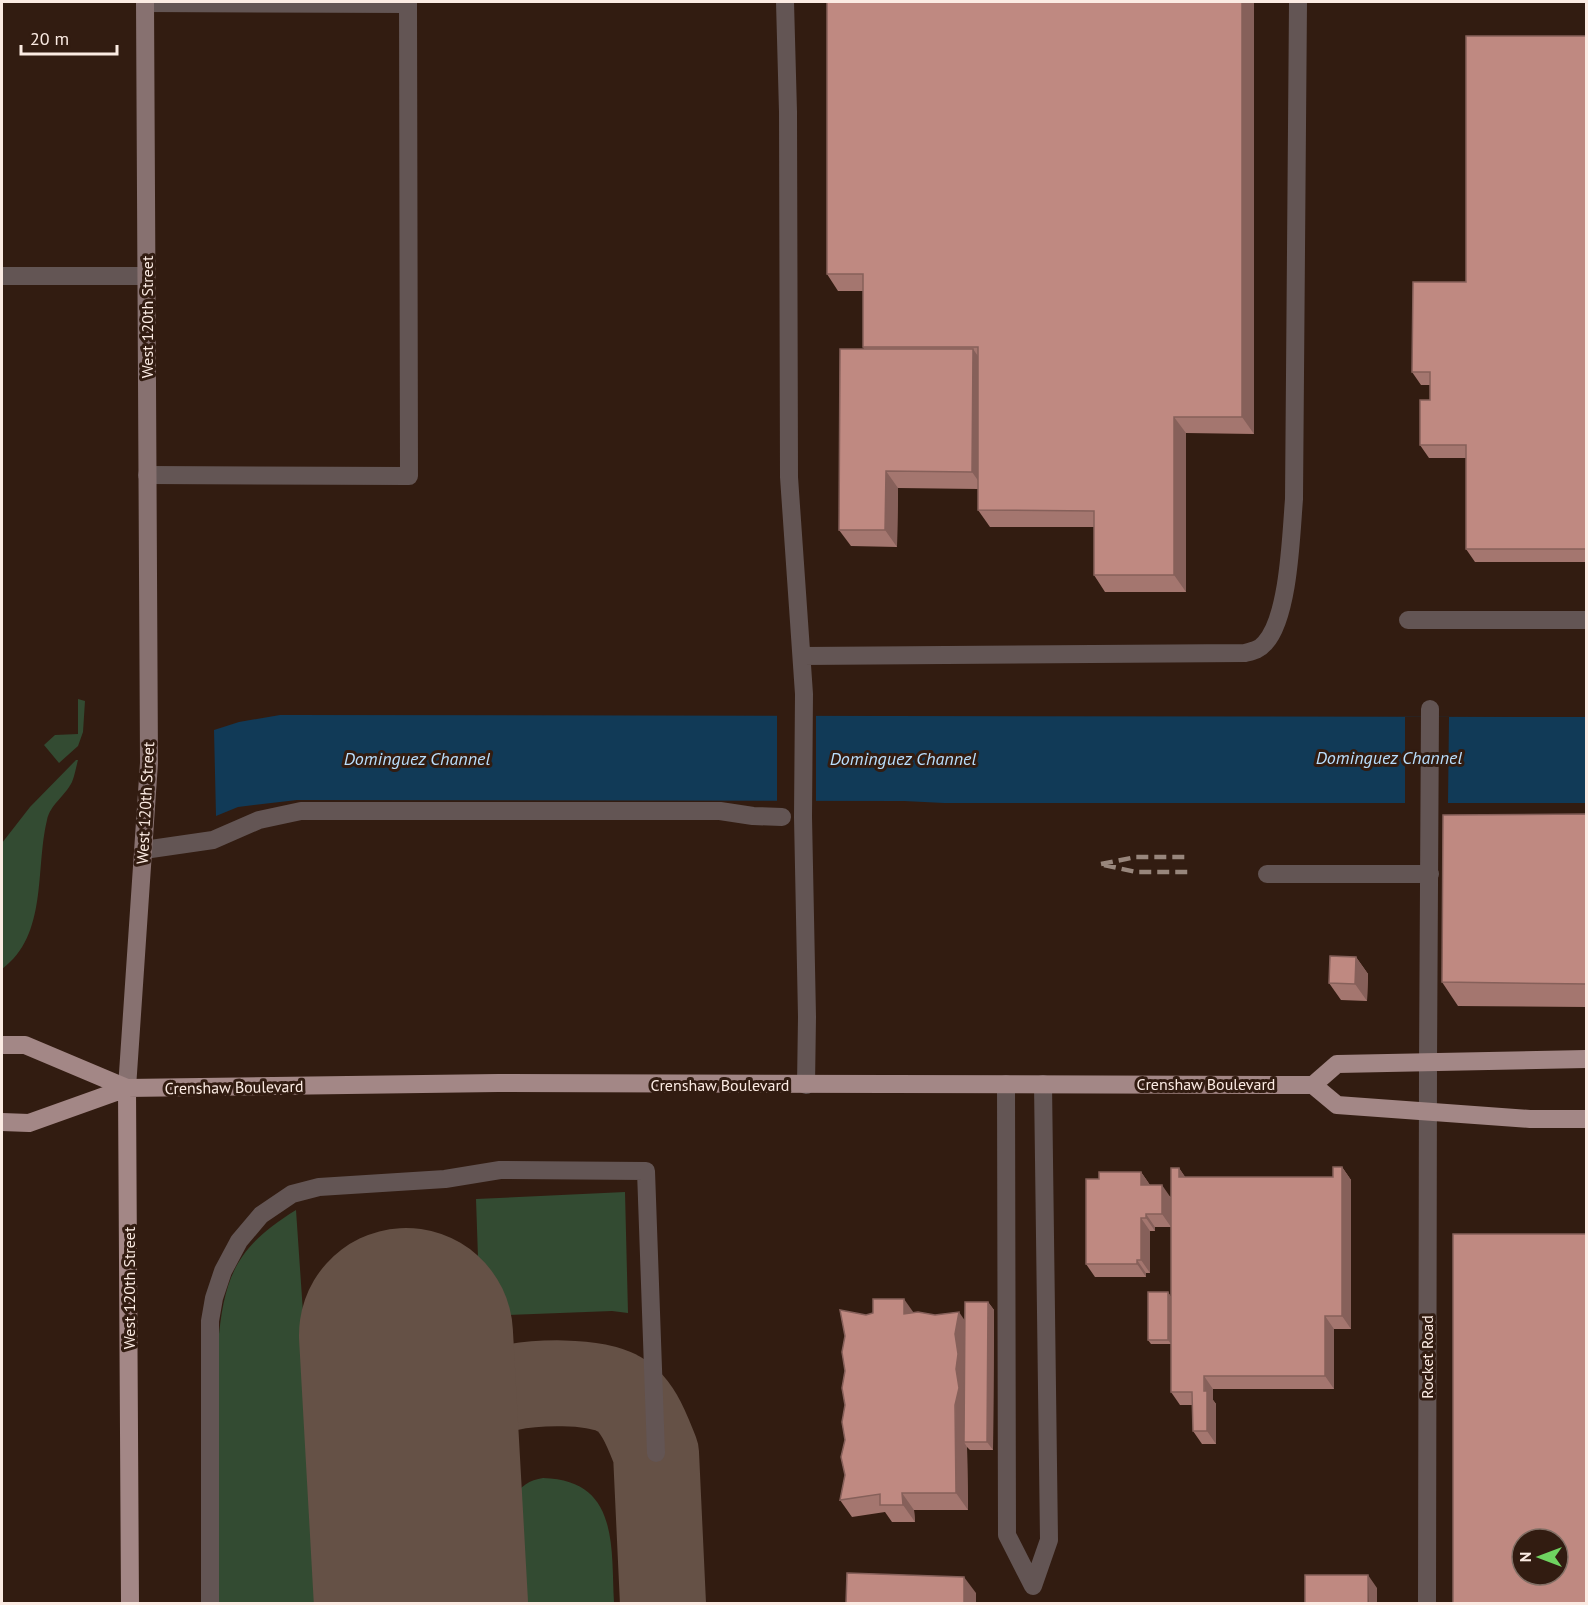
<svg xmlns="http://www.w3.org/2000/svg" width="1588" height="1605" viewBox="0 0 1588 1605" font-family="'PT Sans',sans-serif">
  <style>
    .green { fill: #334b32 }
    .water { fill: #113a57 }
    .pier { fill: #321c11 }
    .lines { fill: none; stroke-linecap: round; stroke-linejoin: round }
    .taxiway { stroke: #655146; stroke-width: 86 }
    .runway { stroke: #655146; stroke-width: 214 }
    .lane { stroke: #635554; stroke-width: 18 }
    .street { stroke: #635554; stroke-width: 18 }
    .secondary { stroke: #877170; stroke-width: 18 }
    .primary { stroke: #a38786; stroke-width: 18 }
    .rail { stroke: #98867c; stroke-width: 4.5; stroke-dasharray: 12 6; stroke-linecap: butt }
    .wall { fill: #a4766f }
    .shaded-wall { fill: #86605a }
    .building { fill: #bf8981; stroke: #86605a; stroke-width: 1.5; fill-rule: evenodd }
    .labels { text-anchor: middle; stroke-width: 6; stroke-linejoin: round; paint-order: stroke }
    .street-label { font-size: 16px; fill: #fbebe3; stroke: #321c11 }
    .water-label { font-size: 18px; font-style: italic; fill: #b9dffe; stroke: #321c11 }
  </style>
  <rect width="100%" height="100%" fill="#321c11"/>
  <path class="green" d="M 78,699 L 85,701 L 83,732 L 78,746 L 59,763 L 44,745 L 55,735 L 78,734 Z
    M 76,760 L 78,760 C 76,767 75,775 72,782 C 65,796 50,805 47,820 C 35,870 48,935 2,969 L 2,843 L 30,807 Z
    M 625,1192 L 628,1313 L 612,1311 L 480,1316 L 476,1199 Z
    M 296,1210 L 304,1327 L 318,1328 L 334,1603 L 218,1604 L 218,1345 C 224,1276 236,1247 296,1210 Z
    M 543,1478 C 619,1480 611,1546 614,1603 L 516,1603 C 515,1580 507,1519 514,1499 C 519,1486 530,1480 543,1478 Z"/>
  <path class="water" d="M 280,715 L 1586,717 L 1586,803 L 944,803 L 904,801 L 297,800 L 238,807 L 216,816 L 214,730 L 239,722 Z"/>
  <path class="pier" d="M 777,712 L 816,712 L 816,804 L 777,804 Z
    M 1405,717 L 1449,717 L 1448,803 L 1405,803 Z"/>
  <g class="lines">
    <path class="taxiway" d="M 416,1516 C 425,1486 434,1458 450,1431 C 453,1426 456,1419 460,1415 C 472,1404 492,1391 508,1388 C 535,1382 592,1380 617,1393 C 638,1403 648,1433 656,1453 L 663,1604"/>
    <path class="runway" d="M 406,1335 L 421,1604"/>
    <path class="lane" d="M 785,2 L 788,112 L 789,477 L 804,694 L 803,817 L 807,1017 L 806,1085
      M 145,3 L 408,4
      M 2,276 L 146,276
      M 147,475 L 409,476 L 408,2
      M 1408,620 L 1586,620
      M 802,656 L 1245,653 C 1253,651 1259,650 1265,643 C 1289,617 1291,535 1294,499 L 1298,2
      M 144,850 L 213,840 L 259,820 L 301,811 L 720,811 L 753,816 L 782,817
      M 1267,874 L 1430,874
      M 1428,1063 L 1430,709
      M 1006,1084 L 1007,1535 L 1033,1586 L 1049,1540 L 1043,1084
      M 210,1604 L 210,1321 L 214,1298 L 223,1271 L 239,1241 L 261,1215 L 292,1194 L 319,1187 L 445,1179 L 500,1170 L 646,1171 L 656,1453"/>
    <path class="street" d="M 1427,1604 L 1428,1063"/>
    <path class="secondary" d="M 127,1088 L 149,763 L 145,2"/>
    <path class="primary" d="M 2,1045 L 25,1045 L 127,1088
      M 1313,1085 L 1337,1064 L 1586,1059
      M 127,1088 L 130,1604
      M 2,1122 L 29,1123 L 127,1088 L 498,1083 L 1313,1085 L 1337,1105 L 1530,1119 L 1586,1119"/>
    <path class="rail" d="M 1101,864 L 1136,857 L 1190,857
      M 1104,865 L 1136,872 L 1190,872"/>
  </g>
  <path class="wall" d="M 827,2 L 1254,2 L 1254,434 L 1186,433 L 1186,592 L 1105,592 L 1094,575 L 1094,527 L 990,527 L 978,510 L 978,489 L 898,488 L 897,547 L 851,546 L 839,530 L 864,349 L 863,347 L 863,291 L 838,291 L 827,274 Z
    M 1587,36 L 1587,562 L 1475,562 L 1466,549 L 1466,458 L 1429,458 L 1420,445 L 1430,400 L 1430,385 L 1421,385 L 1412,372 L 1466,282 Z
    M 1587,814 L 1587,1007 L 1458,1006 L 1442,982 Z
    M 1356,957 L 1368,974 L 1367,1001 L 1341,1000 L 1329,983 Z
    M 1342,1167 L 1351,1180 L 1351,1329 L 1334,1329 L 1334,1389 L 1213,1389 L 1213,1400 L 1216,1404 L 1216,1444 L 1202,1444 L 1193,1431 L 1193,1405 L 1180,1405 L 1171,1392 L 1171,1227 L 1155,1227 L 1155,1231 L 1150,1231 L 1150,1273 L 1146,1273 L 1146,1277 L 1095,1277 L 1086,1264 L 1099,1179 L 1141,1172 L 1150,1185 L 1171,1197 L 1179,1168 L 1185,1177 L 1333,1177 Z
    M 1168,1292 L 1171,1297 L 1171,1344 L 1151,1344 L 1148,1340 Z
    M 988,1302 L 994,1310 L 993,1450 L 970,1450 L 967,1447 L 968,1510 L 914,1510 L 915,1522 L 892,1522 L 885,1512 L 852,1517 L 840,1500 L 845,1475 L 845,1336 L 866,1315 L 914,1312 L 965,1320 Z"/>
  <path class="shaded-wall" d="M 1242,2 L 1254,2 L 1254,434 L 1242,417 Z
    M 973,349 L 985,366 L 984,489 L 972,472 Z
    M 1174,417 L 1186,433 L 1186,592 L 1174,575 Z
    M 886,471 L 898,488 L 897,547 L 885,530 Z
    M 1356,957 L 1368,974 L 1367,1001 L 1355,984 Z
    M 1342,1167 L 1351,1180 L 1351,1329 L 1342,1316 Z
    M 1179,1168 L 1188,1181 L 1179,1177 Z
    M 1141,1172 L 1150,1185 L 1141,1185 Z
    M 1162,1185 L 1171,1198 L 1171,1227 L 1162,1214 Z
    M 1146,1214 L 1155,1227 L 1155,1231 L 1146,1218 Z
    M 1141,1218 L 1150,1231 L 1150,1273 L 1141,1260 Z
    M 1137,1260 L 1146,1273 L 1146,1277 L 1137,1264 Z
    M 1168,1292 L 1171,1297 L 1171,1344 L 1168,1340 Z
    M 904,1299 L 916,1316 L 904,1314 Z
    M 988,1302 L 994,1310 L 993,1450 L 987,1442 Z
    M 959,1312 L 970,1328 L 964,1442 L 967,1447 L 968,1510 L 956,1493 L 955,1334 Z
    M 1325,1316 L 1334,1329 L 1334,1389 L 1325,1376 Z
    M 1204,1376 L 1213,1389 L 1213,1400 L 1216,1404 L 1216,1444 L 1207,1431 Z
    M 902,1493 L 914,1510 L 915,1522 L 903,1505 Z
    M 1368,1575 L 1377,1588 L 1377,1604 L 1369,1604 Z
    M 964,1577 L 976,1593 L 976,1604 L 964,1604 Z"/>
  <path class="building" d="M 827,2 L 1242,2 L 1242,417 L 1174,417 L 1174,575 L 1094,575 L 1094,511 L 978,510 L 978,347 L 863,347 L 863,274 L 827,274 Z
    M 1466,36 L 1587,36 L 1587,549 L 1466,549 L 1466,445 L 1420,445 L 1420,400 L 1430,400 L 1430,372 L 1412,372 L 1413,282 L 1466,282 Z
    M 840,349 L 973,349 L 972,472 L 886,471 L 885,530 L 839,530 Z
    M 1587,814 L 1587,984 L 1442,982 L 1443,815 Z
    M 1330,956 L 1356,957 L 1355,984 L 1329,983 Z
    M 1333,1167 L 1342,1167 L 1342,1316 L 1325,1316 L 1325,1376 L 1204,1376 L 1204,1391 L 1207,1391 L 1207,1431 L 1193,1431 L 1192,1392 L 1171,1392 L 1171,1168 L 1179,1168 L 1179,1177 L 1333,1177 Z
    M 1099,1172 L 1141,1172 L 1141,1185 L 1162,1185 L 1162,1214 L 1146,1214 L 1146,1218 L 1141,1218 L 1141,1260 L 1137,1260 L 1137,1264 L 1086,1264 L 1086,1179 L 1099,1179 Z
    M 1453,1234 L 1587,1234 L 1587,1604 L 1453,1604 ZM 1522,1539 L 1558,1539 L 1558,1575 L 1522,1575 Z
    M 1148,1292 L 1168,1292 L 1168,1340 L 1148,1340 Z
    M 873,1299 L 904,1299 L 904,1314 L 918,1312 L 935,1315 L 959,1312 L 955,1334 L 958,1354 L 956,1369 L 959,1388 L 955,1405 L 956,1493 L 902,1493 L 903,1505 L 880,1505 L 880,1494 L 840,1500 L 845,1475 L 841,1457 L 845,1440 L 842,1422 L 845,1405 L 842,1388 L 845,1371 L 842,1352 L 845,1336 L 840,1310 L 866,1315 L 873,1313 Z
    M 965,1302 L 988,1302 L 987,1442 L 964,1442 Z
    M 847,1573 L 964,1577 L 964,1604 L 846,1604 Z
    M 1305,1575 L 1368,1575 L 1368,1603 L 1393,1604 L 1305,1604 Z"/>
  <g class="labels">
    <g class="street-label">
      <text transform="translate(147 317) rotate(-90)" y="6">West 120th Street</text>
      <text transform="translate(145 803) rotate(-87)" y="6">West 120th Street</text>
      <text x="1206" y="1090">Crenshaw Boulevard</text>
      <text x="720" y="1091">Crenshaw Boulevard</text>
      <text transform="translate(234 1087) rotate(-1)" y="6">Crenshaw Boulevard</text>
      <text transform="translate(129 1288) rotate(-90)" y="6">West 120th Street</text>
      <text transform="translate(1427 1357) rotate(-90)" y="6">Rocket Road</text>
    </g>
    <g class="water-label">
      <text x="1389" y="764">Dominguez Channel</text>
      <text x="417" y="765">Dominguez Channel</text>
      <text x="903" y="765">Dominguez Channel</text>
    </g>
  </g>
  <rect width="1588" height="1605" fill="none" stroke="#fbebe3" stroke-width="6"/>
  <g transform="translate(1540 1557) rotate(270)"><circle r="28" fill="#321c11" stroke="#826f65" stroke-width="1.5"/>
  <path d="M0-4.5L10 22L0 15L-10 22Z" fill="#6fd360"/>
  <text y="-9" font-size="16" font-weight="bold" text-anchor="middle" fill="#fbebe3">N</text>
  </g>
  <path d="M21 45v9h96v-9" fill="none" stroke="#fbebe3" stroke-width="3"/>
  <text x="30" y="45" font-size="18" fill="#fbebe3" stroke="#321c11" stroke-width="4.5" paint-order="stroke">20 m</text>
</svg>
